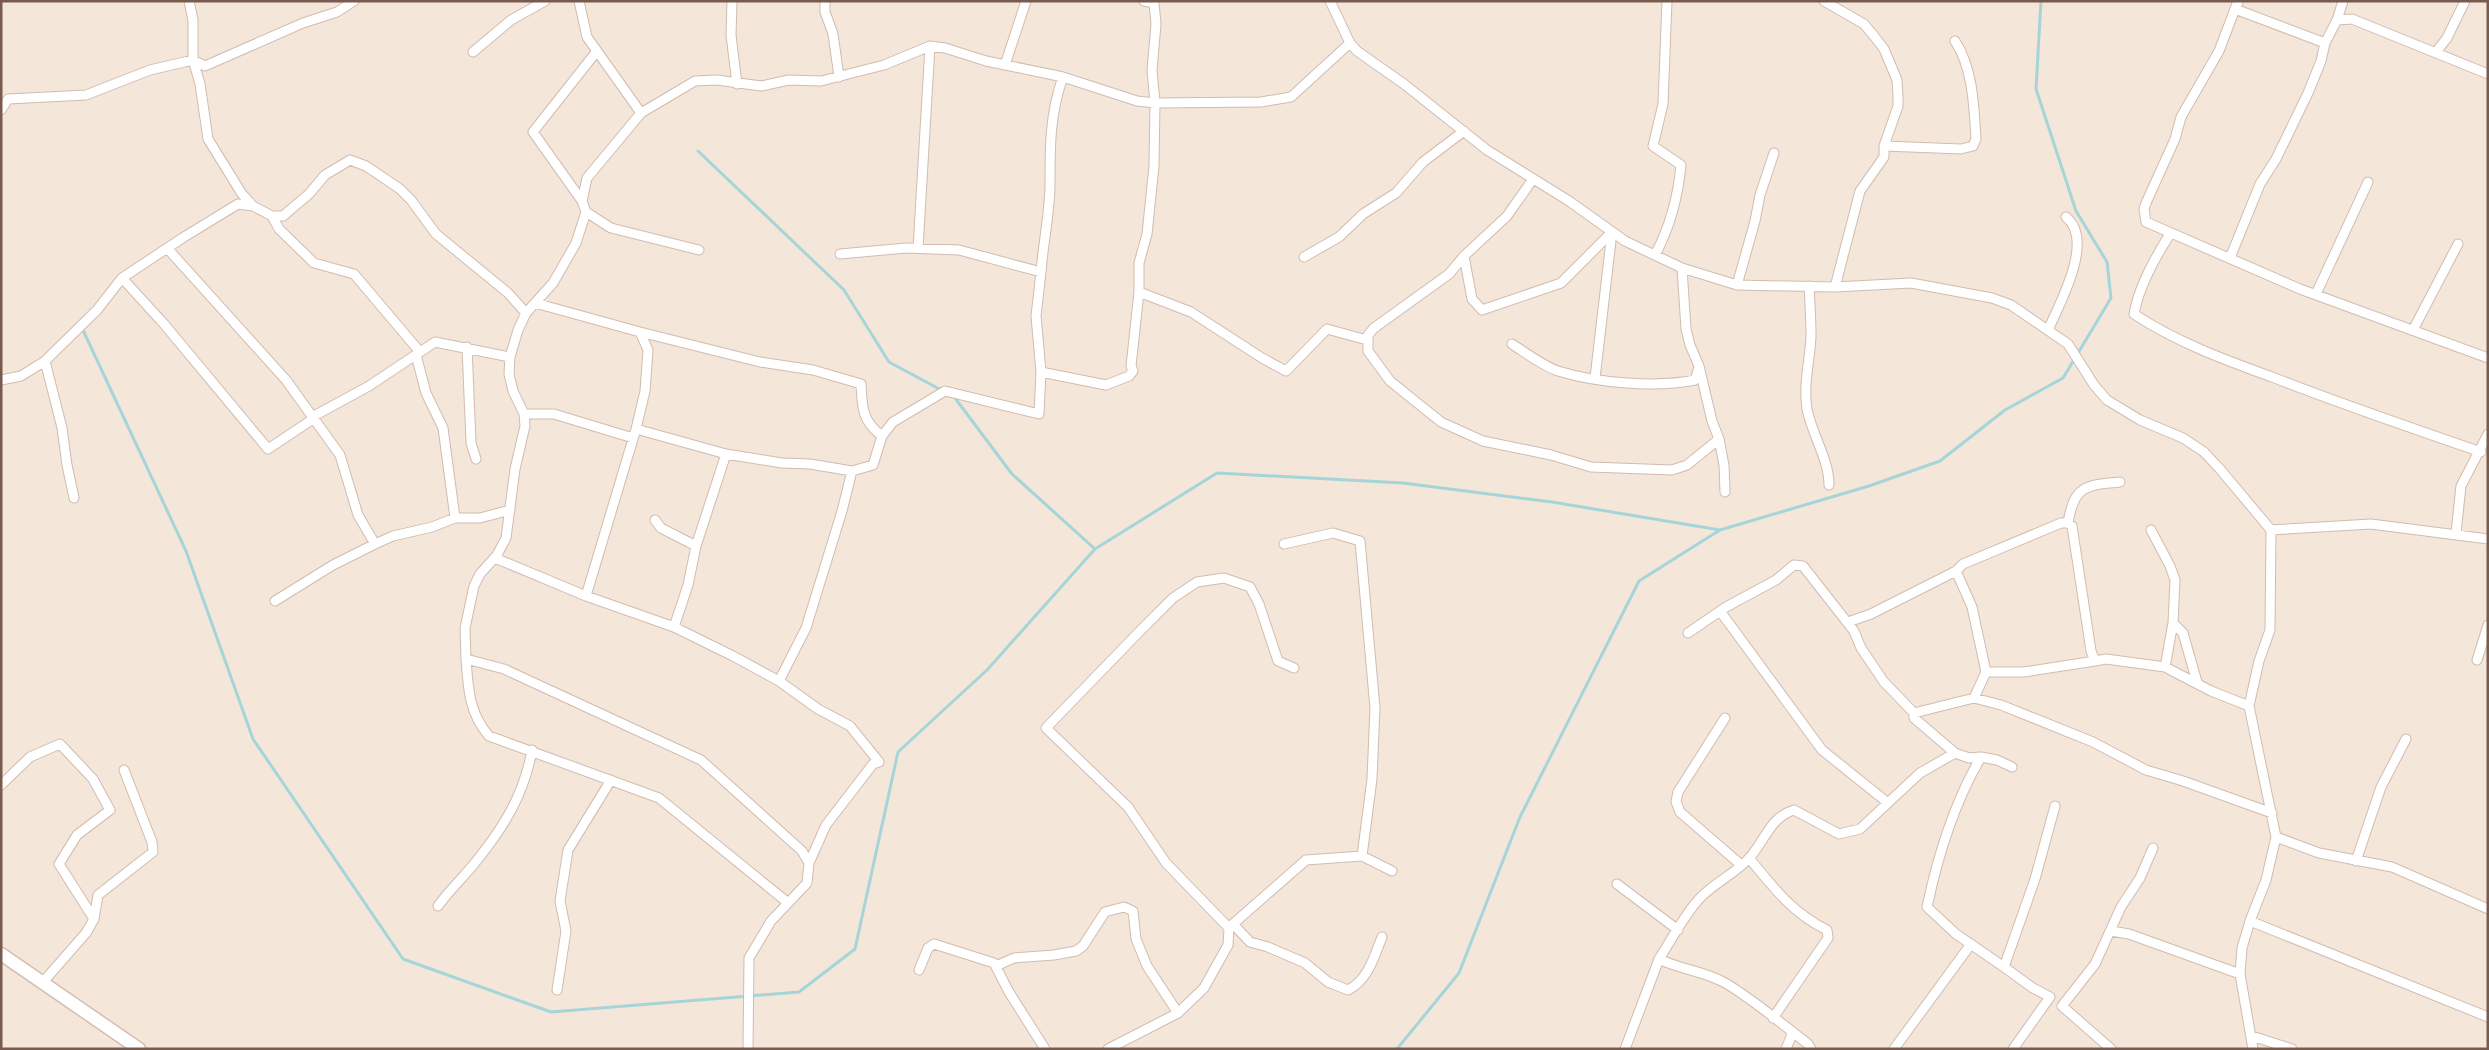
<svg xmlns="http://www.w3.org/2000/svg" width="2489" height="1050" viewBox="0 0 2489 1050" font-family="Montserrat,sans-serif">
  <style>
    .residential { fill: #f5e6da }
    .lines { fill: none; stroke-linecap: round; stroke-linejoin: round }
    .stream { stroke: #a6d5d9; stroke-width: 3 }
    .street-casing { stroke: #d0bcb0; stroke-width: 11 }
    .secondary-casing { stroke: #d5beb0; stroke-width: 15 }
    .street { stroke: #fff; stroke-width: 9 }
    .secondary { stroke: #fff; stroke-width: 12 }
  </style>
  <rect width="100%" height="100%" fill="#fdf5ec"/>
  <path class="residential" d="M 1,1 L 2488,1 L 2488,1049 L 1,1049 Z"/>
  <g class="lines">
    <path class="stream" d="M 698,151 L 844,290 L 889,362 L 943,391
      M 82,328 L 186,551 L 253,739 L 403,959 L 551,1012 L 799,992 L 855,949 L 898,752 L 987,670 L 1095,549 L 1217,473 L 1403,483 L 1552,502 L 1720,530
      M 955,398 L 1012,474 L 1095,549
      M 1397,1049 L 1459,973 L 1520,817 L 1639,581 L 1720,530 L 1869,486 L 1940,461 L 2005,410 L 2063,378 L 2111,298 L 2107,262 L 2076,211 L 2036,89 L 2041,1"/>
    <defs>
      <path id="street" d="M 189,1 L 193,20 L 193,60 L 200,84 L 208,139 L 242,194 L 253,206
        M 579,1 L 587,37 L 641,113
        M 732,1 L 731,35 L 737,84
        M 825,1 L 825,12 L 833,34 L 839,77
        M 1330,1 L 1350,43 L 1357,51 L 1404,84 L 1487,150 L 1569,201 L 1625,241 L 1682,268 L 1737,285 L 1835,287 L 1911,283 L 1992,298 L 2011,305 L 2068,344 L 2094,385 L 2107,400 L 2140,420 L 2183,438 L 2204,452 L 2219,468 L 2271,530 L 2270,630 L 2259,661 L 2249,706 L 2276,837 L 2266,880 L 2250,921 L 2242,948 L 2240,974 L 2253,1049
        M 1824,1 L 1864,24 L 1874,36 L 1884,49 L 1897,80 L 1898,97 L 1898,106 L 1884,146 L 1884,157 L 1860,191 L 1835,287
        M 2238,1 L 2219,51 L 2181,117 L 2175,139 L 2146,203 L 2144,209 L 2146,222 L 2300,289 L 2488,358
        M 2238,3 L 2235,9 L 2325,43
        M 2337,20 L 2352,19 L 2488,74
        M 473,52 L 511,20 L 545,1
        M 2436,52 L 2447,38 L 2465,1
        M 1005,65 L 1026,1
        M 1,110 L 8,99 L 86,95 L 150,70 L 193,60 L 205,66 L 303,23 L 337,12 L 354,1
        M 1884,146 L 1961,149 L 1973,146 L 1976,139 C 1974,107 1973,68 1955,41
        M 1533,179 L 1507,216 L 1464,256 L 1449,274 L 1374,328 L 1368,335 L 1368,351 L 1390,381 L 1441,422 L 1483,441 L 1551,455 L 1591,467 L 1672,470 L 1687,465 L 1719,439
        M 582,201 L 533,132 L 597,51
        M 586,212 L 611,228 L 699,250
        M 272,216 L 279,229 L 314,263 L 354,274 L 420,352
        M 2170,234 C 2155,258 2139,286 2134,314 C 2176,342 2225,360 2272,377 C 2341,404 2411,428 2481,452
        M 167,248 L 286,380 L 340,455 L 358,515 L 375,544 L 393,536 L 432,527 L 455,518 L 480,518 L 510,510
        M 918,248 L 930,46
        M 840,254 L 906,248 L 959,250 L 1041,272 C 1043,243 1050,213 1050,183 C 1050,145 1050,113 1063,77
        M 1655,255 C 1670,227 1678,197 1681,165 L 1653,146 L 1663,104 L 1667,1
        M 1464,256 L 1472,299 L 1482,310 L 1561,283 L 1612,232 L 1595,378
        M 1304,257 L 1339,237 L 1363,214 L 1396,193 L 1423,162 L 1464,131
        M 2230,258 L 2260,184 L 2276,159 L 2308,93 L 2321,61 L 2325,43 L 2337,20 L 2343,1
        M 1682,268 L 1686,329 L 1690,345 L 1699,366 L 1712,421 L 1719,439 L 1724,465 L 1725,492
        M 122,278 L 164,324 L 268,449 L 313,419
        M 1737,285 L 1755,221 L 1760,195 L 1774,153
        M 1809,286 C 1810,303 1811,319 1811,336 C 1810,360 1803,384 1807,409 C 1812,435 1829,459 1829,485
        M 1139,292 L 1191,312 L 1262,358 L 1286,371 L 1327,329 L 1367,340
        M 2316,294 L 2368,182
        M 535,303 L 640,332 L 648,350 L 645,391 L 636,429 L 586,596
        M 2048,330 C 2060,303 2095,240 2066,217
        M 2413,330 L 2458,244
        M 640,332 L 760,362 L 813,370 L 861,384 C 862,407 862,421 882,436
        M 1512,344 C 1526,353 1543,366 1558,371 C 1597,383 1656,388 1695,380 L 1699,367
        M 467,347 L 471,443 L 476,459
        M 416,355 L 426,393 L 443,428 L 455,518
        M 45,361 L 62,428 L 67,465 L 74,498
        M 1041,372 L 1106,385 L 1129,376 L 1133,371 L 1131,366 L 1139,292 L 1139,263 L 1147,234 L 1154,166 L 1155,103 L 1152,70 L 1156,24 L 1154,3 L 1144,1
        M 1,380 L 21,376 L 45,361 L 97,310 L 122,278 L 184,237 L 238,204 L 253,206 L 272,216 L 283,216 L 309,194 L 325,175 L 350,160 L 366,166 L 400,189 L 411,200 L 436,234 L 508,293 L 526,313
        M 524,414 L 554,414 L 633,438
        M 312,417 L 369,386 L 435,342 L 510,357
        M 636,429 L 726,454 L 782,463 L 810,464 L 852,471 L 873,465 L 882,436 L 893,422 L 945,391 L 1039,414 L 1041,372 L 1036,316 L 1041,272
        M 655,520 L 661,528 L 696,546
        M 2068,523 C 2074,486 2085,485 2120,482
        M 2151,530 L 2170,566 L 2175,580 L 2173,623
        M 2271,530 L 2371,524 L 2488,539
        M 2456,533 L 2461,486 L 2488,434
        M 1284,544 L 1333,533 L 1360,541 L 1375,708 L 1372,779 L 1362,856
        M 495,558 L 586,596 L 674,627 L 733,656 L 779,681 L 818,709 L 850,726 L 879,762 L 873,764 L 826,825 L 809,863
        M 275,601 L 333,565 L 375,544
        M 1720,611 L 1822,750 L 1888,803
        M 1848,622 L 1871,614 L 1956,571
        M 674,627 L 688,585 L 696,546 L 726,454
        M 1688,633 L 1726,607 L 1776,580 L 1794,565 L 1803,566 L 1854,631 L 1861,648 L 1884,682 L 1914,713 L 1914,718 L 1955,753 L 1969,758 L 1981,757 L 1997,760 L 2012,767
        M 466,659 C 468,687 469,714 489,736 L 659,798 L 787,902
        M 2477,660 L 2488,625
        M 2165,667 L 2173,623 L 2183,633 L 2197,682
        M 1986,672 L 1972,607 L 1956,571 L 1963,564 L 2061,523 L 2068,523 L 2072,526 L 2091,651 L 2095,661 L 2106,659 L 2165,667 L 2211,691 L 2249,706
        M 779,681 L 806,628 L 842,511 L 852,471
        M 1974,698 L 1986,672 L 2024,672 L 2095,661
        M 1914,713 L 1974,698 L 2001,705 L 2093,742 L 2146,770 L 2183,781 L 2272,813
        M 1725,718 L 1678,792 L 1676,802 L 1680,812 L 1740,864
        M 1981,757 C 1954,803 1938,855 1927,907 L 1956,934 L 2004,967 L 2035,879 L 2055,806
        M 1,785 L 30,757 L 60,744 L 93,779 L 110,810 L 77,835 L 59,864 L 94,919
        M 2276,837 L 2319,853 L 2392,867 L 2488,909
        M 1749,858 C 1774,888 1792,913 1827,930 L 1828,938 L 1773,1018
        M 2356,861 L 2381,787 L 2406,739
        M 1617,884 L 1678,930
        M 438,906 C 450,889 465,876 478,859 C 505,825 524,794 532,750
        M 2250,921 L 2488,1017
        M 1233,924 L 1306,860 L 1362,856 L 1392,871
        M 1229,928 L 1166,863 L 1128,807 L 1046,728 L 1139,632 L 1173,598 L 1197,582 L 1224,578 L 1250,587 L 1259,604 L 1278,661 L 1294,668
        M 2111,931 L 2129,934 L 2240,974
        M 996,966 L 1014,958 L 1054,955 L 1076,951 L 1083,946 L 1105,912 L 1124,907 L 1133,911 L 1136,939 L 1147,966 L 1178,1013
        M 2004,967 L 2033,988 L 2050,997 L 2013,1049
        M 919,970 L 928,948 L 934,944 L 994,963 L 1009,992 L 1045,1049
        M 43,982 L 86,933 L 94,919 L 98,895 L 153,852 L 152,842 L 124,770
        M 557,990 L 566,931 L 560,901 L 568,850 L 611,780
        M 2252,1036 L 2292,1049
        M 748,1049 L 749,958 L 771,921 L 807,883 L 809,863 L 802,851 L 701,760 L 504,669 L 466,659 L 465,628 L 474,586 L 480,574 L 497,555 L 506,538 L 515,469 L 525,426 L 524,414 L 513,391 L 509,374 L 510,357 L 518,330 L 526,313 L 553,283 L 576,243 L 586,212 L 582,201 L 587,178 L 641,113 L 695,81 L 717,80 L 761,86 L 789,80 L 821,81 L 884,65 L 930,46 L 945,48 L 986,61 L 1063,77 L 1137,101 L 1155,103 L 1261,102 L 1291,97 L 1350,43
        M 1108,1049 L 1178,1013 L 1204,988 L 1228,945 L 1229,928 L 1233,924 L 1250,942 L 1268,947 L 1305,963 L 1328,982 L 1348,990 C 1368,980 1374,957 1382,937
        M 1625,1049 L 1659,959
        M 1786,1049 L 1793,1032
        M 1811,1049 L 1808,1044 C 1782,1024 1755,1001 1727,984 C 1706,971 1681,970 1659,959 C 1672,939 1684,915 1700,898 C 1715,882 1737,873 1751,856 C 1766,838 1771,817 1794,810 L 1839,834 L 1860,829 L 1920,773 L 1955,753
        M 1894,1049 L 1971,944
        M 2111,1049 L 2062,1006 L 2095,964 L 2121,907 L 2140,878 L 2153,848"/>
      <path id="secondary" d="M 1,954 L 139,1049"/>
    </defs>
    <use href="#street" class="street-casing"/>
    <use href="#secondary" class="secondary-casing"/>
    <use href="#street" class="street"/>
    <use href="#secondary" class="secondary"/>
  </g>
  <rect width="2489" height="1050" fill="none" stroke="#795a4e" stroke-width="5"/>
</svg>
